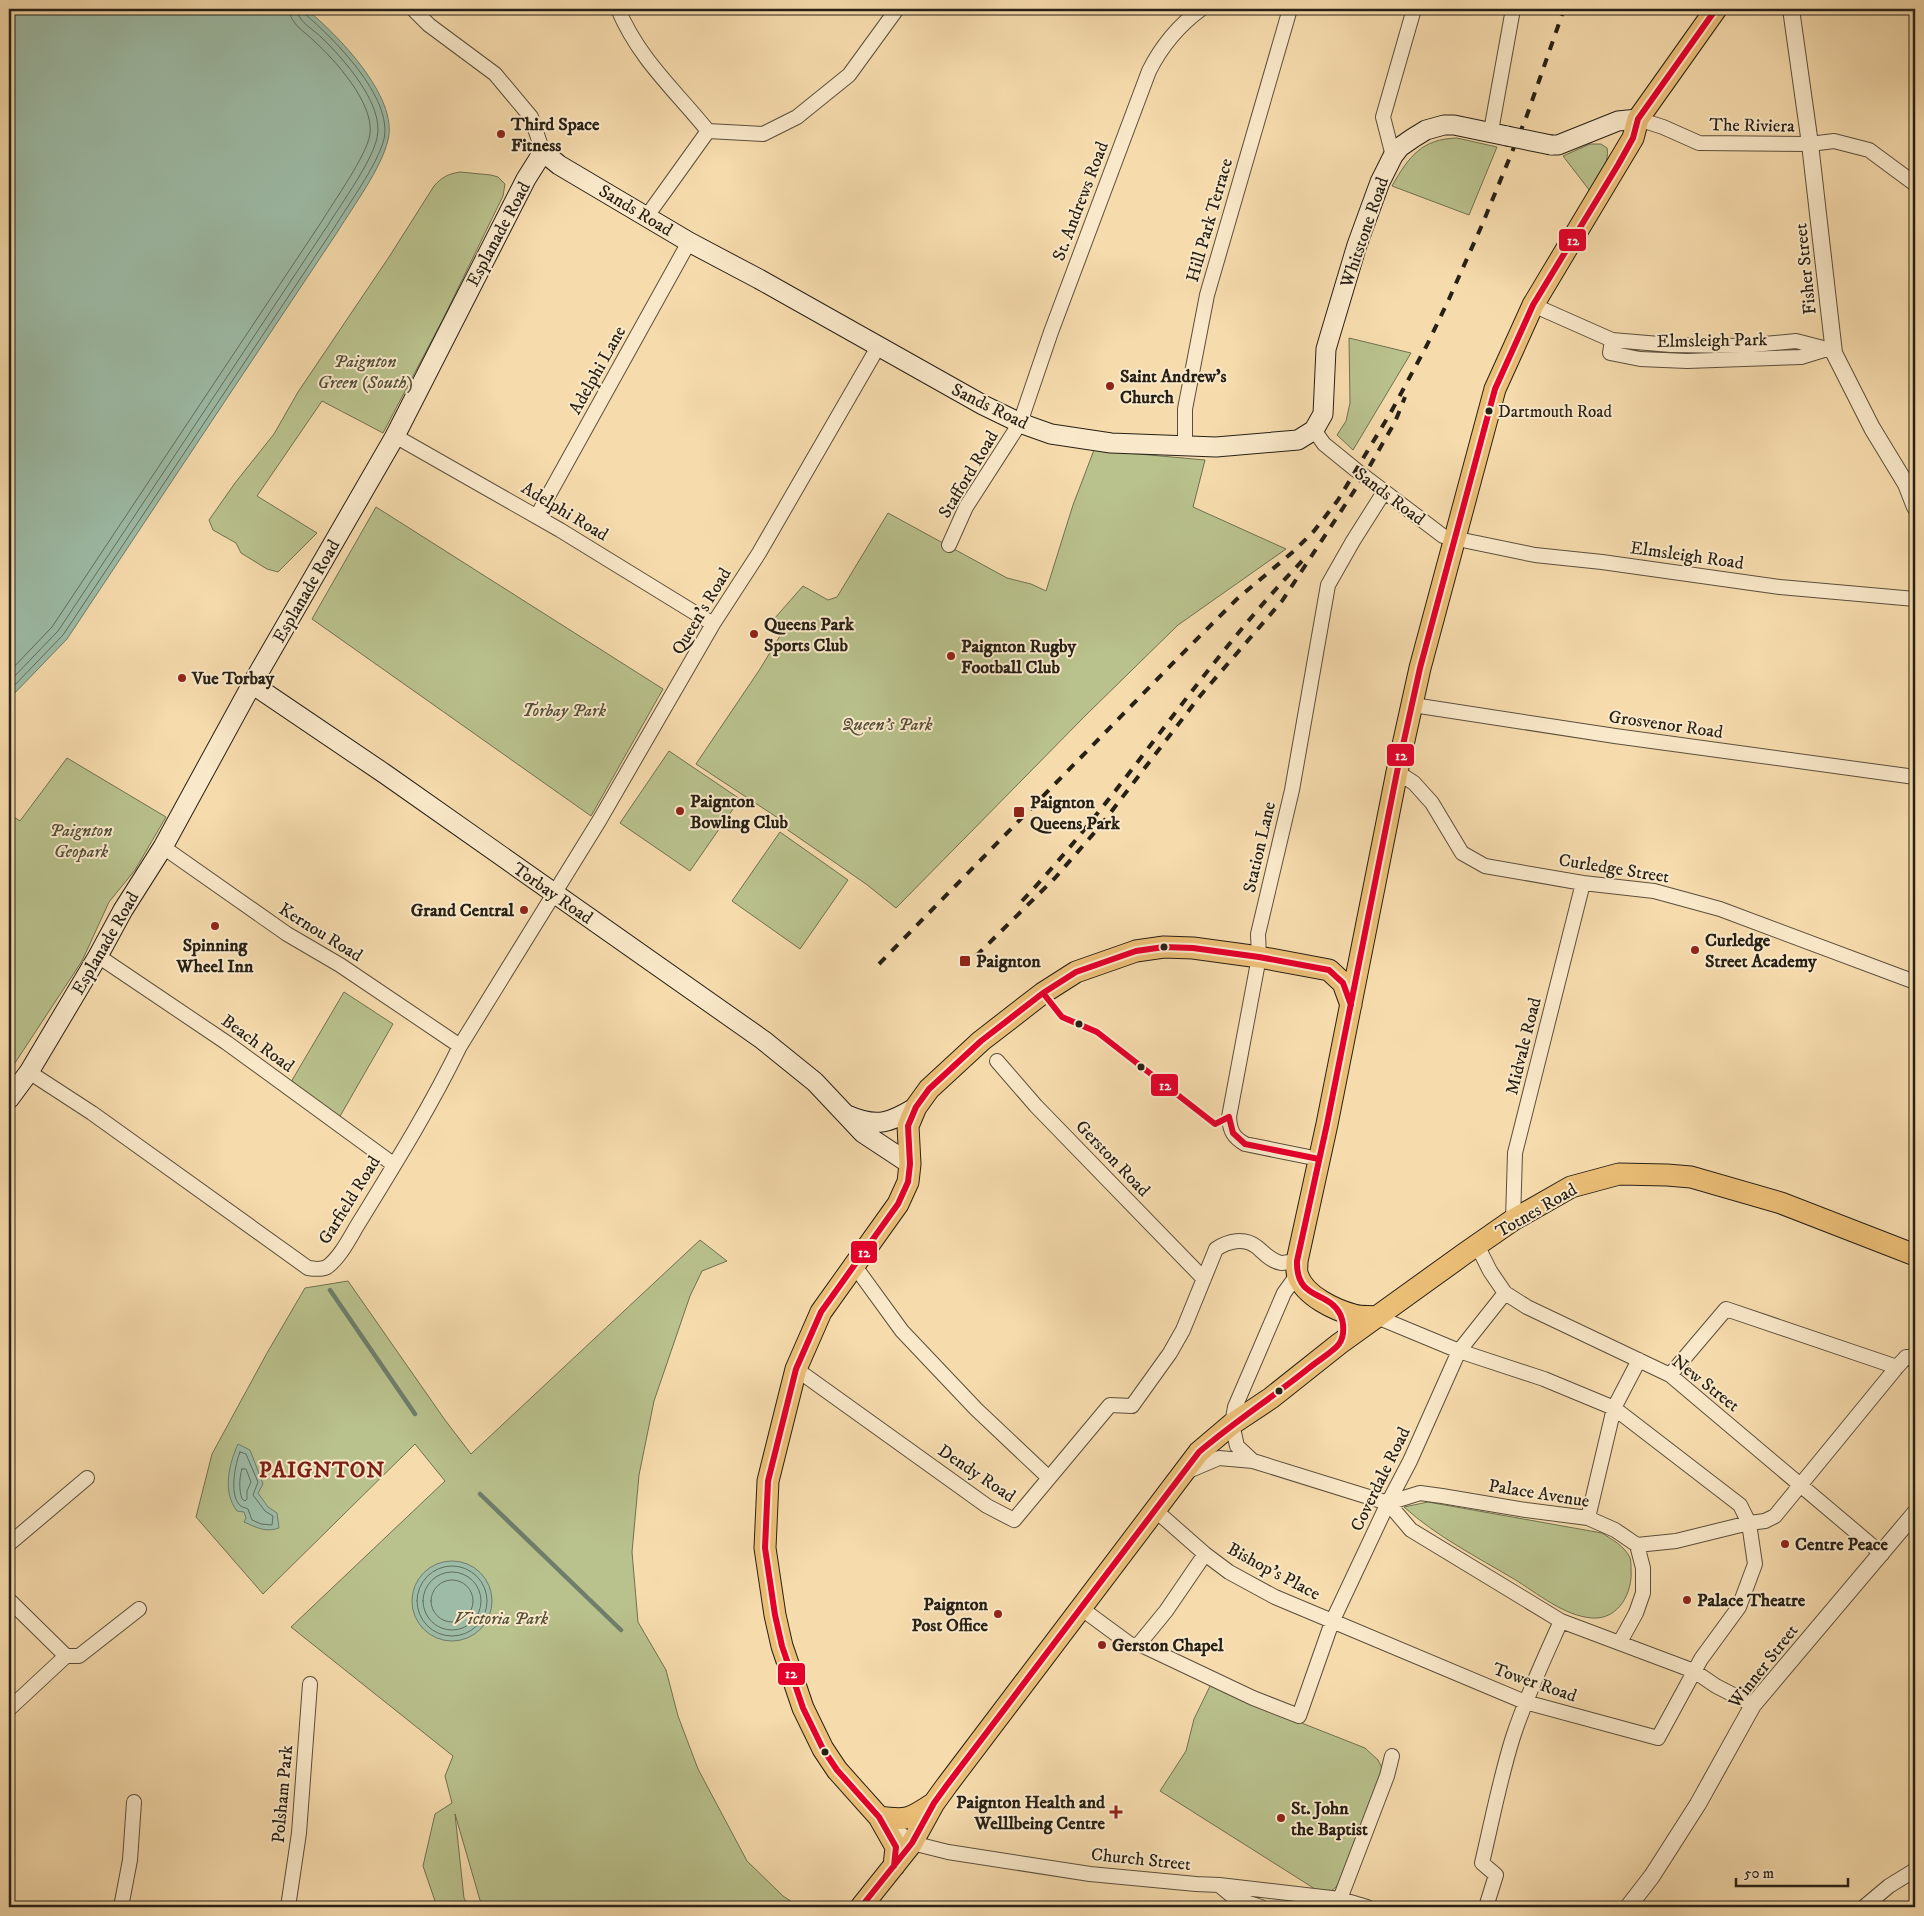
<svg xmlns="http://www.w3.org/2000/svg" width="1924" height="1916" viewBox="0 0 1924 1916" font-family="'IM FELL DW Pica',serif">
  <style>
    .green { fill: #b9c18c; stroke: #707051 }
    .water { fill: #9dbba6; stroke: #6e7d6c }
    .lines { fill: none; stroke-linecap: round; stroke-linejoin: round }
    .shore { stroke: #626e5e; stroke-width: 1 }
    .stream { stroke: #6e7d6c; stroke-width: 4.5 }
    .minor-casing { stroke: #5b4f3c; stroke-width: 16 }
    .tertiary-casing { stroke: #5b4f3c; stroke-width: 18 }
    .secondary-casing { stroke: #272016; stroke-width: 21 }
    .primary-casing { stroke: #272016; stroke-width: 23 }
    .minor { stroke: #f9e8c9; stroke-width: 14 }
    .tertiary { stroke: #f9e8c9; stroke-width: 16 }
    .secondary { stroke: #f9e8c9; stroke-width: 19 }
    .primary { stroke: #ebbe76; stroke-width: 21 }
    .rail { stroke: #272016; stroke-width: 4; stroke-dasharray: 9 9; stroke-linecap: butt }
    .secondary-bridge-casing { stroke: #272016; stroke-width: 21; stroke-linecap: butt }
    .secondary-bridge { stroke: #f9e8c9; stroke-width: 19 }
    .bus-1-casing { stroke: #f9e8c9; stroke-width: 10 }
    .bus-1 { stroke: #e4002b; stroke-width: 6 }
    .poi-dot { fill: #8f2418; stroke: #f9e8c9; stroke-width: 2 }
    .bus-dot { fill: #272016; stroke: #f9e8c9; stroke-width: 2 }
    .labels { text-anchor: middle; stroke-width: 4; stroke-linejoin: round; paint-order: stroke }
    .bus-label { font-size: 17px; fill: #272016; stroke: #f9e8c9; text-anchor: start }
    .poi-label { font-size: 18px; font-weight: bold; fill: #272016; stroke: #f9e8c9; text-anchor: start }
    .street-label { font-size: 18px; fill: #272016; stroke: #f9e8c9 }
    .park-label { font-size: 18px; font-style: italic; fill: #535039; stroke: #f9e8c9 }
    .district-label { font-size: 22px; font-weight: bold; letter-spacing: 1px; fill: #7a1f14; stroke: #f9e8c9 }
    .line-badge { stroke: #f9e8c9; stroke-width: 2 }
    .badge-label { font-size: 14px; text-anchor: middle; font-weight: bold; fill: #fff }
  </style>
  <rect width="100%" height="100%" fill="#f6dbac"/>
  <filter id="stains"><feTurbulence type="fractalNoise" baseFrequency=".004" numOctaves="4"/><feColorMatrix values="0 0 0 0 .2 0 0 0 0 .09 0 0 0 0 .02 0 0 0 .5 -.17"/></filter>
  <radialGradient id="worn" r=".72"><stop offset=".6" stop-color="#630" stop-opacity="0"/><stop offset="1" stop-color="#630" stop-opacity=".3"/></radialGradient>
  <path class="green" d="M 1457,138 L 1497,147 L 1469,215 L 1392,186 C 1409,156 1422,139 1457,138 Z
    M 1590,144 L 1601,144 L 1607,148 C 1610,163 1598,178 1590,191 L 1563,156 Z
    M 460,172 L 491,175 L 498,177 L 505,184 L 503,196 L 443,319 L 383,433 L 322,401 L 257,496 L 317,533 L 278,572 L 267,569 L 241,553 L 236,543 L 213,530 L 209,520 L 235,483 L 274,434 L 298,392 L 389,257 L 434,186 C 442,177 448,174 460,172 Z
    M 1349,338 L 1411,353 L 1353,450 L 1337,435 L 1346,421 L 1350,403 Z
    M 1094,450 L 1205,460 L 1193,507 L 1286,549 L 1178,625 L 1085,716 L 896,908 L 866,884 L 782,826 L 784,822 L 696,764 L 760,669 L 786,626 L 774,619 L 803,586 L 828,600 L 837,597 L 888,513 L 1007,578 L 1031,584 L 1046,591 L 1073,505 Z
    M 376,507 L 663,689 L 591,816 L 312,619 Z
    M 669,751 L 740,799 L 690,871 L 620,823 Z
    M 67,758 L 166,817 L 135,870 L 109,902 L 82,961 L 9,1072 L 9,814 L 20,821 Z
    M 780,832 L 848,880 L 800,949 L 732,901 Z
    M 344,992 L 393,1024 L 339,1118 L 291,1082 Z
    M 700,1240 L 727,1261 L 702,1271 L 690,1296 L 654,1401 L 639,1475 L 632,1552 L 638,1622 L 666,1670 L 678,1716 L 698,1769 L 747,1861 L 783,1896 L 800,1907 L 482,1907 L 455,1814 L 464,1898 L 469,1907 L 433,1907 L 435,1901 L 423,1866 L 435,1814 L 452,1803 L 445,1776 L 453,1756 L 291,1627 L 445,1481 L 415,1444 L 263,1594 L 196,1517 L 212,1454 L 267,1353 L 305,1288 L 348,1281 L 445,1420 L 471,1454 Z
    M 1428,1502 L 1602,1533 C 1611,1539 1625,1546 1630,1558 C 1631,1560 1631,1566 1631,1569 C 1633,1592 1619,1620 1592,1618 C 1564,1616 1537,1593 1514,1579 C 1477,1557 1436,1536 1404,1507 Z
    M 1212,1682 L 1299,1722 L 1365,1748 L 1378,1760 L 1382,1768 L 1383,1775 L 1337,1886 L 1329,1893 L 1323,1894 L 1160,1791 L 1186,1751 L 1194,1719 Z"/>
  <path class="water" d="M 9,9 L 306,9 C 336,33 399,97 388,140 C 381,169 354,205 338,231 L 67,639 L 9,699 Z
    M 238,1444 L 250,1450 L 263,1484 L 258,1493 L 268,1507 L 277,1513 L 279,1528 C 265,1533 256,1527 244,1522 L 246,1518 L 244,1512 L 237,1511 C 222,1492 229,1464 238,1444 Z
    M412 1601a40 40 0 1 1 80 0a40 40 0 1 1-80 0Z"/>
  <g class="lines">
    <path class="shore" d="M 9,672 L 52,627 L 322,221 C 334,201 367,155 370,134 C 374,103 335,60 314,41 C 304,31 290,24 289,9
      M 9,682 L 58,631 L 328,225 C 343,201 371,163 377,138 C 385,105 343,58 321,37 C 313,29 297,21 297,9
      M 9,691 L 63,635 L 334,228 C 348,205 378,164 384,139 C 393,97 333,38 305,14 L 303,9
      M 240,1452 L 246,1454 L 258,1482 L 253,1495 L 265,1511 L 273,1516 L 272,1525 L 261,1524 L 252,1520 L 248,1509 C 244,1507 240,1507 238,1503 C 230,1492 235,1464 240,1452 Z
      M 242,1469 L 246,1469 L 251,1482 L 247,1491 L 247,1499 L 245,1501 L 242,1499 C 239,1490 239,1478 242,1469 Z
      M417 1601a35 35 0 1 1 70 0a35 35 0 1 1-70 0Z
      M423 1601a29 29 0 1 1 58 0a29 29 0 1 1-58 0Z
      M431 1601a21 21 0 1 1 42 0a21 21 0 1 1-42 0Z"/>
    <path class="stream" d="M 330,1290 L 415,1414
      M 480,1494 L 621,1630"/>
    <defs>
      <path id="minor" d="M 413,9 L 429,25 L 495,74 L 531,117 L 543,152
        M 618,9 C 639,59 674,89 708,131
        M 1638,119 L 1663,127 L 1699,143 L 1810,144 L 1834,141 L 1869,150 L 1915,184
        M 1491,131 L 1513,9
        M 1393,156 L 1383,117 L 1414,9
        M 647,216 L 708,131 L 763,134 L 797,117 L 849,75 L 897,9
        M 1533,305 L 1612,340 L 1610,353 L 1640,359 L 1687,361 L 1801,357 L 1827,349 L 1834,353
        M 1612,340 L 1671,345 L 1742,346 L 1796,341 L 1827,349
        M 1314,430 L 1324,444 L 1356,470 L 1443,536 L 1535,555 L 1602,562 L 1780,587 L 1915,599
        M 395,436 L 560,530 L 713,624
        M 1185,446 L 1185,409 L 1207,295 L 1290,9
        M 537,516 L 689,242
        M 949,545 L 966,507 L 1020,423 L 1051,332 L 1149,71 C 1162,45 1178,26 1201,9
        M 1413,705 L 1615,736 L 1915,777
        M 1397,772 L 1414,783 L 1432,803 L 1462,853 L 1485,866 L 1583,883 L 1654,891 L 1720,909 L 1915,982
        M 163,847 L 287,934 L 340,965 L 460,1046
        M 98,956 L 227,1043 L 393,1164
        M 997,1061 L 1036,1106 L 1204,1279
        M 29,1072 L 92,1113 L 308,1268 C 314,1269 321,1270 327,1267 C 341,1257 351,1235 360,1221 C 395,1164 431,1106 460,1046 L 599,821 L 713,624 L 759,553 L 878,347
        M 1319,1159 L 1245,1144 C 1233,1137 1230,1131 1229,1117 L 1259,957 L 1258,934 L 1292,790 L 1328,585 L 1353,541 L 1384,492
        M 1513,1220 L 1515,1153 L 1583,883
        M 1477,1245 L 1490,1271 L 1505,1293 L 1527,1307 L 1670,1375 L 1882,1554
        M 854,1265 L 902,1331 L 976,1409 L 1049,1478
        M 796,1369 L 987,1506 L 1014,1520 L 1110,1405 L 1132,1406 L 1170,1353 L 1183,1330 L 1216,1249 C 1228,1241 1244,1237 1257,1247 C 1264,1253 1271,1261 1281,1263 C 1285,1263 1292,1261 1297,1261
        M 1670,1375 L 1726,1309 L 1897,1367
        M 1253,1461 L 1237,1446 L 1232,1424 L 1235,1407 L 1284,1293 L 1297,1275
        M 1186,1472 L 1219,1458 L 1253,1461 L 1388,1503
        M 1155,1510 L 1205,1554 L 1229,1572 L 1275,1597 L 1525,1702 L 1658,1738 L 1701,1659 L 1739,1607 L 1755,1564 L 1749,1523 L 1740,1505 L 1614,1408 L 1544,1379 L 1459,1351 L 1377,1317
        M 1588,1518 L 1614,1408 L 1639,1360
        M 9,1544 L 87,1478
        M 1637,1545 L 1676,1541 L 1749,1523 L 1765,1521 L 1775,1516 L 1897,1367 L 1906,1357 L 1910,1357 L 1915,1361
        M 9,1600 L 66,1656
        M 1082,1609 L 1131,1645 L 1139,1644 L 1253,1698 L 1299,1716 L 1332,1622 L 1388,1503 L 1410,1461 L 1459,1351 L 1505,1293
        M 1620,1642 L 1636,1613 L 1643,1593 L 1643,1568 L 1637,1545 L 1615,1530 L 1588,1518 L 1526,1510 L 1442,1496 L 1420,1493 L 1388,1503 L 1411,1530 L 1561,1621 L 1694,1671 L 1716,1686 L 1753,1705
        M 1139,1644 L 1166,1611 L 1205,1554
        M 9,1709 L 66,1656 L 79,1656 L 139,1609
        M 886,1822 L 912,1843 L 948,1852 L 1090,1874 L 1196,1884 L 1219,1885 L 1340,1899 L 1367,1907
        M 1219,1885 L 1236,1899 L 1261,1907
        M 1340,1899 L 1387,1776 L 1392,1756
        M 121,1907 L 130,1860 L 134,1802
        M 288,1907 L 299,1833 L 310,1684
        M 1486,1907 L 1496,1875 L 1482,1863 C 1492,1821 1500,1778 1513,1737 C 1526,1697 1544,1659 1561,1621
        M 1864,1907 L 1889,1886 L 1915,1870"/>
      <path id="tertiary" d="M 1791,9 L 1810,144 L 1834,353 L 1872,428 L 1906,484 L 1915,507
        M 1628,1907 L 1652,1876 L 1698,1804 L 1753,1705 L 1915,1513"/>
      <path id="secondary" d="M 1551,145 L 1558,145 L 1618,121 L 1638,119
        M 252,684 L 385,774 L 763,1040 L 815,1082 L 863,1133 L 910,1164
        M 9,1099 L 29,1072 L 98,956 L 123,910 L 163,847 L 252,684 L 394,438 L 526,179 L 543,152 L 559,165 L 689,242 L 759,279 L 983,405 L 1020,423 L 1051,434 L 1111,443 L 1216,447 L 1298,440 L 1314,430 L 1323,414 L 1326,349 L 1331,332 L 1357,245 L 1380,182 L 1393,156 L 1400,147 L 1413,138 L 1426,130 L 1444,125 L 1454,125 L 1507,136
        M 847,1115 C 877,1128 890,1123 916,1107"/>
      <path id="primary" d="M 1377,1317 C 1370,1316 1361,1317 1354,1315 C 1335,1310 1305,1296 1298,1276 C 1296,1272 1297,1265 1297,1261 L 1327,1124 L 1397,772 L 1420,668 L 1495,389 L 1533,305 L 1633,138 L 1638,119 L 1716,9
        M 879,1817 C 908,1821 910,1819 934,1803
        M 894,1866 L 896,1847 L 879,1817 L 837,1770 L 823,1749 L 803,1708 L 782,1646 L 775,1615 L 765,1548 L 768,1481 L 796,1369 L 821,1312 L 898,1204 L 908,1182 L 910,1164 L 908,1126 L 916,1107 L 929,1089 L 981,1041 L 1043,993 L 1076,972 L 1136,951 L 1164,947 L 1193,948 L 1259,957 L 1329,970 L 1343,983 L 1351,1005
        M 861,1907 L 912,1843 L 934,1803 L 947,1785 L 1199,1452 L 1232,1424 L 1271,1398 L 1339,1344 L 1464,1254 L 1513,1220 L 1571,1187 L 1619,1174 L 1667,1175 L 1691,1177 L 1781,1203 L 1915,1255"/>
    </defs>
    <use href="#minor" class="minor-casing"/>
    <use href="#tertiary" class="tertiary-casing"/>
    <use href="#secondary" class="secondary-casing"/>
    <use href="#primary" class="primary-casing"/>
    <use href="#minor" class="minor"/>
    <use href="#tertiary" class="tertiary"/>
    <use href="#secondary" class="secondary"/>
    <use href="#primary" class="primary"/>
    <path class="rail" d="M 1022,901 C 1123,794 1200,667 1302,561
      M 976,956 L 1055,878 L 1101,825 L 1200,696 L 1282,601 L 1364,476 L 1395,422 L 1405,397
      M 879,964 L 1175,661 L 1237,599 L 1294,551 L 1314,531 L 1338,500 L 1391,412 L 1427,345 L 1449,299 L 1482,225 L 1526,118 L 1564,9"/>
    <defs>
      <path id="secondary-bridge" d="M 1507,136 L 1551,145"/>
    </defs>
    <use href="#secondary-bridge" class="secondary-bridge-casing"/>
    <use href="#secondary-bridge" class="secondary-bridge"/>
    <defs>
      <path id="bus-1" d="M 1043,993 L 1062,1017 L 1097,1032 L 1215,1124 L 1229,1117
        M 1229,1117 L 1233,1133 L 1245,1144 L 1319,1159
        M 894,1866 L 896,1847 L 879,1817 L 837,1770 L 823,1749 L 803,1708 L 782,1646 L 775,1615 L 765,1548 L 768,1481 L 796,1369 L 821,1312 L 898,1204 L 908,1182 L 910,1164 L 908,1126 L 916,1107 L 929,1089 L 981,1041 L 1043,993 L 1076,972 L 1136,951 L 1164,947 L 1193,948 L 1259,957 L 1329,970 L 1343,983 L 1351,1005
        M 861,1907 L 912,1843 L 934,1803 L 947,1785 L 1199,1452 C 1234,1422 1273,1397 1309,1368 C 1317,1361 1333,1352 1339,1344 C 1345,1336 1344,1322 1340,1314 C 1328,1290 1296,1301 1297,1261 L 1327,1124 L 1397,772 L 1420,668 L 1495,389 L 1533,305 L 1618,165 L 1633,138 L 1638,119 L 1716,9"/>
    </defs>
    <use href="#bus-1" class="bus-1-casing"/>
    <use href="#bus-1" class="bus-1"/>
  </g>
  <g class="poi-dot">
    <circle cx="501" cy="134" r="5"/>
    <circle cx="1110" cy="386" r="5"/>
    <circle cx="754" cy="634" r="5"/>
    <circle cx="951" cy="656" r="5"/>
    <circle cx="182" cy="678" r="5"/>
    <circle cx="680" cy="811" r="5"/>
    <rect x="1013" y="806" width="12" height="12" rx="2.5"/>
    <circle cx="524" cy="910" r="5"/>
    <circle cx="215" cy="926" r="5"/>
    <circle cx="1695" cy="950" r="5"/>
    <rect x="959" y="955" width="12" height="12" rx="2.5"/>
    <circle cx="1785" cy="1544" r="5"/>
    <circle cx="1687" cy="1600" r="5"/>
    <circle cx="998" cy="1614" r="5"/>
    <circle cx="1102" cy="1645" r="5"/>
    <path d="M1113.5 1804.5h5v5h5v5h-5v5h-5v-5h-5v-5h5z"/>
    <circle cx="1281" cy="1818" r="5"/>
  </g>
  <g class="bus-dot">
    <circle cx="1489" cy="411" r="4.5"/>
    <circle cx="1164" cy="947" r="4.5"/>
    <circle cx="1079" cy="1024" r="4.5"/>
    <circle cx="1141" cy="1067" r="4.5"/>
    <circle cx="1279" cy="1391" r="4.5"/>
    <circle cx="825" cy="1752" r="4.5"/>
  </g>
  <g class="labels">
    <g class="bus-label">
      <text x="1498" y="417">Dartmouth Road</text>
    </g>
    <g class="poi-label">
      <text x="511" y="130">Third Space<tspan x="511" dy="21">Fitness</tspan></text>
      <text x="1120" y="382">Saint Andrew's<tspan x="1120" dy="21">Church</tspan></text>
      <text x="764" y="630">Queens Park<tspan x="764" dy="21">Sports Club</tspan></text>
      <text x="961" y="652">Paignton Rugby<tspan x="961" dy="21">Football Club</tspan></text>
      <text x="192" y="684">Vue Torbay</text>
      <text x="690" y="807">Paignton<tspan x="690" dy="21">Bowling Club</tspan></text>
      <text x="1030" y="808">Paignton<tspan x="1030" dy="21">Queens Park</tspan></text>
      <text x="514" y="916" text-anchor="end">Grand Central</text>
      <text x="1705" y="946">Curledge<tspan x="1705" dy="21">Street Academy</tspan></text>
      <text x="215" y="951" text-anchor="middle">Spinning<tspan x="215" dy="21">Wheel Inn</tspan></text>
      <text x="976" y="967">Paignton</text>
      <text x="1795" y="1550">Centre Peace</text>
      <text x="1697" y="1606">Palace Theatre</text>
      <text x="988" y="1610" text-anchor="end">Paignton<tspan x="988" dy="21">Post Office</tspan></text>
      <text x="1112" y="1651">Gerston Chapel</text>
      <text x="1105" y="1808" text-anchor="end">Paignton Health and<tspan x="1105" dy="21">Welllbeing Centre</tspan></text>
      <text x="1291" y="1814">St. John<tspan x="1291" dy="21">the Baptist</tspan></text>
    </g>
    <g class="street-label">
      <text transform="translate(1752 125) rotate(1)" y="6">The Riviera</text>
      <text transform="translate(1080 201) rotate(-69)" y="6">St. Andrews Road</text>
      <text transform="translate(636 210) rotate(31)" y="6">Sands Road</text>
      <text transform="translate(1209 220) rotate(-74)" y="6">Hill Park Terrace</text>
      <text transform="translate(1364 232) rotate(-71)" y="6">Whitstone Road</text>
      <text transform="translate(498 234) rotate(-62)" y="6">Esplanade Road</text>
      <text transform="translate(1805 269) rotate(-96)" y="6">Fisher Street</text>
      <text transform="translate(1712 340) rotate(-1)" y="6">Elmsleigh Park</text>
      <text transform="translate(597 370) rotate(-61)" y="6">Adelphi Lane</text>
      <text transform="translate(990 406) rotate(26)" y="6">Sands Road</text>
      <text transform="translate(968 474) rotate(-59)" y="6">Stafford Road</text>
      <text transform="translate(1390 496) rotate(37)" y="6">Sands Road</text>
      <text transform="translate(565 511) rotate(31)" y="6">Adelphi Road</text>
      <text transform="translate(1687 555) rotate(8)" y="6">Elmsleigh Road</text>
      <text transform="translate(306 591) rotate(-60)" y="6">Esplanade Road</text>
      <text transform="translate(701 611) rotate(-59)" y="6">Queen's Road</text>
      <text transform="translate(1666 724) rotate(8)" y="6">Grosvenor Road</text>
      <text transform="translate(1259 847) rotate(-77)" y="6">Station Lane</text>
      <text transform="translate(1614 868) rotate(9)" y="6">Curledge Street</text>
      <text transform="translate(553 893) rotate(35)" y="6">Torbay Road</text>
      <text transform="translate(321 932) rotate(32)" y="6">Kernou Road</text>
      <text transform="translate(105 943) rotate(-60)" y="6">Esplanade Road</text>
      <text transform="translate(258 1043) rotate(36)" y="6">Beach Road</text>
      <text transform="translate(1523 1046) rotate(-76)" y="6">Midvale Road</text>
      <text transform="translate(1113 1158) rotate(46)" y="6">Gerston Road</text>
      <text transform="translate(349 1200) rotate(-58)" y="6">Garfield Road</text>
      <text transform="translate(1536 1210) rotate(-30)" y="6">Totnes Road</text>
      <text transform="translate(1706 1383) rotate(38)" y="6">New Street</text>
      <text transform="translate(977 1473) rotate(34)" y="6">Dendy Road</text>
      <text transform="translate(1380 1479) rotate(-64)" y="6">Coverdale Road</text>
      <text transform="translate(1539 1493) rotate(9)" y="6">Palace Avenue</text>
      <text transform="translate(1274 1571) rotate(28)" y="6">Bishop's Place</text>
      <text transform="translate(1763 1666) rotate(-52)" y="6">Winner Street</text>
      <text transform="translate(1535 1682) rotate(19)" y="6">Tower Road</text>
      <text transform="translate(282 1794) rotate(-85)" y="6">Polsham Park</text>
      <text transform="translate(1141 1859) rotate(6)" y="6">Church Street</text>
    </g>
    <g class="park-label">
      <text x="365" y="367">Paignton<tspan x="365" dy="21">Green (South)</tspan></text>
      <text x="564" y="716">Torbay Park</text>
      <text x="887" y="730">Queen's Park</text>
      <text x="81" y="836">Paignton<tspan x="81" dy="21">Geopark</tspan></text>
      <text x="501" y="1624">Victoria Park</text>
    </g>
    <g class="district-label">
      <text x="322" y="1477">PAIGNTON</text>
    </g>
  </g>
  <g class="line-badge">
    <rect x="1558" y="228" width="29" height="24" rx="5" fill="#e4002b"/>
    <rect x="1386" y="743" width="29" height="24" rx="5" fill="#e4002b"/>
    <rect x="1150" y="1073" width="29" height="24" rx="5" fill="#e4002b"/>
    <rect x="850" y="1240" width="28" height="24" rx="5" fill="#e4002b"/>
    <rect x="777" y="1662" width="29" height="24" rx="5" fill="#e4002b"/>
  </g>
  <g class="badge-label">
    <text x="1573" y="245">12</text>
    <text x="1401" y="760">12</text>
    <text x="1165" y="1090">12</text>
    <text x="864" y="1257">12</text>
    <text x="791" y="1678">12</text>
  </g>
  <rect width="1924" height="1916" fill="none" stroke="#f6dbac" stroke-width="30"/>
  <rect x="10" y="10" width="1904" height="1896" fill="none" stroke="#272016" stroke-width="2.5"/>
  <rect x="15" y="15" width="1894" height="1886" fill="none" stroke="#272016"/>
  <path d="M1736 1878v8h112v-8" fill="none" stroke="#272016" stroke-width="2.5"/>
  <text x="1744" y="1878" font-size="15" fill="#272016" stroke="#f9e8c9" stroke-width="4" paint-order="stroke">50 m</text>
  <rect width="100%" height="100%" filter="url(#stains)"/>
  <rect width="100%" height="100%" fill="url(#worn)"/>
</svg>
